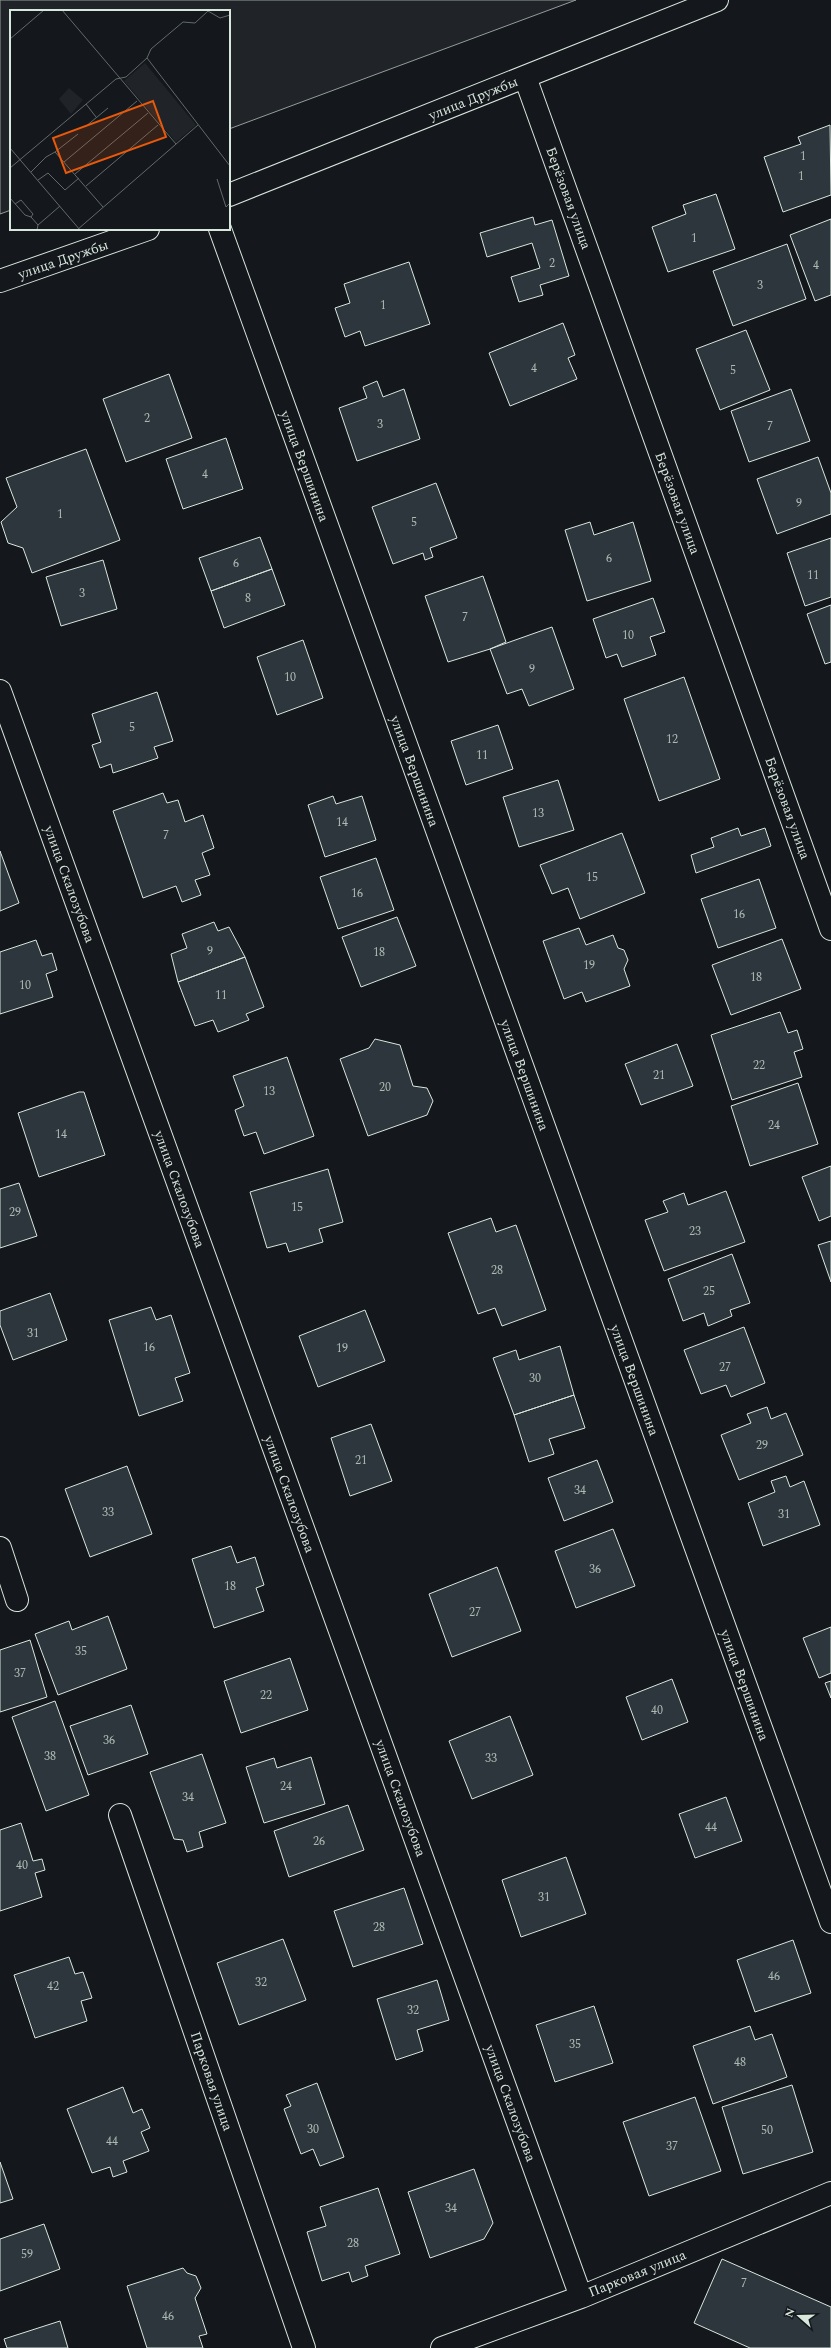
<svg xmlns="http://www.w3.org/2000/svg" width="831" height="2348" viewBox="0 0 831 2348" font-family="Spectral,serif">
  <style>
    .green { fill: #202428; stroke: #939e99 }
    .building { fill: #2c363c; stroke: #d8e6dc }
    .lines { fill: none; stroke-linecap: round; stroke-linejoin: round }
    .street-casing { stroke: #d8e6dc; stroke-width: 24 }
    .street { stroke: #14181c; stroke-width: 22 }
    .labels { text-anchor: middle; stroke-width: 3; stroke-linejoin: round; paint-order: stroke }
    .number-label { font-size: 12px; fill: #adbab4 }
    .street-label { font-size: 14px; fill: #d8e6dc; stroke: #14181c }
    .inset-road { fill: none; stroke: #626a69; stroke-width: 1 }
    .view { fill: #e8590c; fill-opacity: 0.15; stroke: #e8590c; stroke-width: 2 }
    .inset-edge { fill: none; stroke: #d8e6dc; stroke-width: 2 }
  </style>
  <rect width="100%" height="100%" fill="#14181c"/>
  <path class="green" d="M 0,0 L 576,0 L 229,129 L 229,11 L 11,11 L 11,210 L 0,214 Z"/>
  <path class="building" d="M 830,125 L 831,195 L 783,212 L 764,157 L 801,144 L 798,137 Z
    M 716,194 L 735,249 L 668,272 L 652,227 L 686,214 L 683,205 Z
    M 533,217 L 535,225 L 552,220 L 569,276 L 540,285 L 543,295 L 519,302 L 511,277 L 540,268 L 532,243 L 487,257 L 480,233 Z
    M 831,219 L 831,295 L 815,301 L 790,235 Z
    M 787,244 L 806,299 L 733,326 L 713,271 Z
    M 409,262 L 430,324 L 365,346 L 360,331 L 345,337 L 335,308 L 350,303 L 344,284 Z
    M 563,323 L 575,355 L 568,358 L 577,379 L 510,406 L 489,353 Z
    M 746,330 L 770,390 L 720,410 L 696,349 Z
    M 169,374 L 192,438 L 126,462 L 103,399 Z
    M 377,381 L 383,397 L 404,389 L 420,439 L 357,461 L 339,408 L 367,398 L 363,387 Z
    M 791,389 L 810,441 L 749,462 L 731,411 Z
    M 226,438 L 243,489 L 183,509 L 166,459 Z
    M 86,449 L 120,540 L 32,573 L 23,548 L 8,543 L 1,522 L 17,507 L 6,478 Z
    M 818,457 L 831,493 L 831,514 L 777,534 L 757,479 Z
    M 436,483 L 457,538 L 430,548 L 433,557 L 425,560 L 423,553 L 393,564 L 372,507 Z
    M 590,522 L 594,535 L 633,522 L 651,581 L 587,601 L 565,530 Z
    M 260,537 L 272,569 L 211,591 L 199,558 Z
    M 831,538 L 831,597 L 805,606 L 787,553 Z
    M 103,560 L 117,609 L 61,626 L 46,577 Z
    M 272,569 L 285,605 L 224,628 L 211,591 Z
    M 483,576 L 506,642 L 490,649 L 448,662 L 425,596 Z
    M 653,598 L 665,632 L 650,637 L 656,655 L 622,667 L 617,654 L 606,658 L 593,619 Z
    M 831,605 L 831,662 L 825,664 L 807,614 Z
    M 552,627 L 574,689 L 529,706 L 522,689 L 507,694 L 490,649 Z
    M 303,640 L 323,698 L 277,715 L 257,657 Z
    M 684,677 L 720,779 L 659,801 L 624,699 Z
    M 157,692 L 173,741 L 154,747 L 158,758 L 113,773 L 111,764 L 100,768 L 92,745 L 101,742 L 92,714 Z
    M 498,725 L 513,769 L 466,785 L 451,741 Z
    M 558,780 L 574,830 L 519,847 L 503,797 Z
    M 163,793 L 167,803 L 178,800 L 185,822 L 203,815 L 214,848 L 202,853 L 210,875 L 195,880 L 201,895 L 182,902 L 176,886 L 143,898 L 113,811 Z
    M 333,796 L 336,804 L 362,796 L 376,840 L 325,857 L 308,805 Z
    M 738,828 L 741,836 L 765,828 L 771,846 L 696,873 L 691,855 L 714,847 L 711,838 Z
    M 622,833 L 645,893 L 580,919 L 568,888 L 552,894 L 540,865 Z
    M 0,851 L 19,903 L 0,911 Z
    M 376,858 L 394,910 L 338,929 L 320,877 Z
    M 759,879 L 776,928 L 718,948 L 701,899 Z
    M 397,917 L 416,966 L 361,987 L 342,937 Z
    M 214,922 L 218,931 L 229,927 L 245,957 L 178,982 L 171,954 L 187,948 L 182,934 Z
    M 579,928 L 586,945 L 613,935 L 618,948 L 624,950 L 628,960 L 624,969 L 630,986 L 586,1002 L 582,992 L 564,999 L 543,941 Z
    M 782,939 L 801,989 L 731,1015 L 712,965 Z
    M 36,940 L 42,956 L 52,953 L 57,970 L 46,974 L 53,997 L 0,1014 L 0,952 Z
    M 245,957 L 264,1007 L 246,1014 L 249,1020 L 218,1032 L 213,1020 L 195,1026 L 178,982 Z
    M 780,1012 L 788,1033 L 797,1030 L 803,1049 L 794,1052 L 802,1077 L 732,1100 L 711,1035 Z
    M 375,1039 L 400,1045 L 413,1086 L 427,1088 L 433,1101 L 427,1115 L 368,1136 L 340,1059 L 369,1048 Z
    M 677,1044 L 693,1086 L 641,1105 L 625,1064 Z
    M 287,1057 L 314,1136 L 264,1154 L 256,1132 L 244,1136 L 235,1110 L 244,1106 L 233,1076 Z
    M 798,1083 L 818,1144 L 750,1166 L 731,1106 Z
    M 79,1092 L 84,1092 L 105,1155 L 39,1177 L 18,1113 Z
    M 831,1166 L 831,1216 L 819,1221 L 802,1177 Z
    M 328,1169 L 343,1222 L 319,1229 L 323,1242 L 289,1252 L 286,1243 L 267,1248 L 250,1192 Z
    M 19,1183 L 37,1236 L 0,1248 L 0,1189 Z
    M 726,1191 L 745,1242 L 664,1271 L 645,1220 L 668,1212 L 663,1201 L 684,1193 L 688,1205 Z
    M 491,1218 L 496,1232 L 516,1225 L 546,1310 L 502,1326 L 495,1308 L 478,1314 L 448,1233 Z
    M 831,1241 L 831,1282 L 818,1245 Z
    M 732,1254 L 750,1303 L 730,1310 L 732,1316 L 708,1326 L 704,1313 L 683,1321 L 668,1279 Z
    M 50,1293 L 67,1340 L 13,1360 L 0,1325 L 0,1311 Z
    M 151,1307 L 156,1320 L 171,1315 L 190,1373 L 175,1378 L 183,1401 L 139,1416 L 109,1320 Z
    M 365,1310 L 385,1361 L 318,1387 L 299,1336 Z
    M 744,1327 L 765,1383 L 731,1397 L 726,1385 L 701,1394 L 684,1350 Z
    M 560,1346 L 574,1395 L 514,1415 L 493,1358 L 516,1350 L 519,1360 Z
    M 574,1395 L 585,1428 L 549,1439 L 554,1454 L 529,1462 L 514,1415 Z
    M 767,1407 L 771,1419 L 786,1413 L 803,1455 L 739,1480 L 721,1435 L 751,1423 L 747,1414 Z
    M 371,1424 L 392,1481 L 350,1496 L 331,1438 Z
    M 597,1460 L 613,1502 L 564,1521 L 548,1478 Z
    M 127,1466 L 152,1534 L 90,1557 L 65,1489 Z
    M 786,1476 L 790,1487 L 804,1481 L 820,1525 L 763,1546 L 748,1503 L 775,1492 L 771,1481 Z
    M 613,1529 L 635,1586 L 576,1608 L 555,1551 Z
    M 231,1546 L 237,1563 L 255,1557 L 264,1585 L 256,1588 L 264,1611 L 214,1628 L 192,1559 Z
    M 497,1567 L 521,1631 L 452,1657 L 429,1594 Z
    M 108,1616 L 127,1669 L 58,1695 L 35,1634 L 69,1621 L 72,1630 Z
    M 831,1627 L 831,1673 L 819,1678 L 803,1638 Z
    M 30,1640 L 47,1697 L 0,1712 L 0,1650 Z
    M 290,1658 L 308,1710 L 241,1733 L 224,1681 Z
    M 672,1679 L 688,1722 L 642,1740 L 626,1697 Z
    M 831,1681 L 831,1698 L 825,1683 Z
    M 55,1701 L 89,1795 L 46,1811 L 12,1717 Z
    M 131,1705 L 148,1754 L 88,1775 L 70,1726 Z
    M 510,1716 L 533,1775 L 472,1799 L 449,1741 Z
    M 202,1754 L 226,1823 L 199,1832 L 203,1847 L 187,1852 L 183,1840 L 174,1839 L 150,1772 Z
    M 311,1757 L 325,1804 L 264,1823 L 246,1767 L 274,1758 L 277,1768 Z
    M 726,1797 L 742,1841 L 695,1858 L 679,1814 Z
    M 348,1805 L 364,1850 L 289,1877 L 274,1831 Z
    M 21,1823 L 33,1861 L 42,1859 L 45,1870 L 35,1873 L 42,1897 L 0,1911 L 0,1830 Z
    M 566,1857 L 586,1914 L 521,1937 L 502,1880 Z
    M 404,1888 L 423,1944 L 353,1967 L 334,1911 Z
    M 283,1939 L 306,2000 L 239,2025 L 217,1963 Z
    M 793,1940 L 811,1993 L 755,2012 L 737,1960 Z
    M 69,1957 L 75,1974 L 83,1972 L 92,1998 L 81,2001 L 87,2021 L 35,2038 L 14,1975 Z
    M 437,1980 L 449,2020 L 417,2030 L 423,2051 L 396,2060 L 377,1999 Z
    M 594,2006 L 613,2063 L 555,2082 L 536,2025 Z
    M 750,2026 L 755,2040 L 772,2034 L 787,2077 L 713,2104 L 693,2046 Z
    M 317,2083 L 344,2157 L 320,2166 L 313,2149 L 301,2154 L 284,2109 L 291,2106 L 286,2095 Z
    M 792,2085 L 813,2152 L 743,2174 L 722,2107 Z
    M 123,2087 L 133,2113 L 142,2109 L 150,2128 L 141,2132 L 149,2151 L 123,2161 L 127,2172 L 113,2177 L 110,2167 L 92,2173 L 67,2109 Z
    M 695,2097 L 721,2171 L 649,2196 L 623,2122 Z
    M 0,2162 L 13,2199 L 0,2203 Z
    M 474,2169 L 493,2223 L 484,2239 L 430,2258 L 408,2192 Z
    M 378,2188 L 400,2254 L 365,2266 L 368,2276 L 352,2282 L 349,2272 L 322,2281 L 307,2232 L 326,2226 L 320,2207 Z
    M 44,2224 L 60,2269 L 0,2291 L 0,2239 Z
    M 722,2259 L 831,2307 L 831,2348 L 750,2348 L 694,2323 Z
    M 183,2268 L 187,2273 L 196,2276 L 201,2288 L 195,2298 L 207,2334 L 199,2336 L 203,2348 L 147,2348 L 127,2286 Z
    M 60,2321 L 68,2348 L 7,2348 L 4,2339 Z"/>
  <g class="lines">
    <defs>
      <path id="street" d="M 525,77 L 831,929
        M 229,195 L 717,0
        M 220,229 L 831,1922
        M 0,281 L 148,229
        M 0,691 L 581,2297
        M 0,1548 L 17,1600
        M 120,1815 L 304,2348
        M 442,2348 L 581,2297 L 831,2193"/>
    </defs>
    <use href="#street" class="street-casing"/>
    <use href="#street" class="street"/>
  </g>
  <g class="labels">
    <g class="number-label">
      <text x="803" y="160">1</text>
      <text x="801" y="180">1</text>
      <text x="694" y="242">1</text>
      <text x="552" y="267">2</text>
      <text x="816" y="269">4</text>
      <text x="760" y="289">3</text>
      <text x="383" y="309">1</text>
      <text x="534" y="372">4</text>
      <text x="733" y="374">5</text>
      <text x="147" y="422">2</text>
      <text x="380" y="428">3</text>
      <text x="770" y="430">7</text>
      <text x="205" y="478">4</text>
      <text x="799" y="507">9</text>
      <text x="60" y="518">1</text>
      <text x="414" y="526">5</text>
      <text x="609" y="562">6</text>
      <text x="236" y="567">6</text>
      <text x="813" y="579">11</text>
      <text x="82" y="597">3</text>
      <text x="248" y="602">8</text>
      <text x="465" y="621">7</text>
      <text x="628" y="639">10</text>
      <text x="532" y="673">9</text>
      <text x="290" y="681">10</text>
      <text x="132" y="731">5</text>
      <text x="672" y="743">12</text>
      <text x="482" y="759">11</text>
      <text x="538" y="817">13</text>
      <text x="342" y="826">14</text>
      <text x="166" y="839">7</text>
      <text x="592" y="881">15</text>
      <text x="357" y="897">16</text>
      <text x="739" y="918">16</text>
      <text x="210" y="955">9</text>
      <text x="379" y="956">18</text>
      <text x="589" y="969">19</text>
      <text x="756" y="981">18</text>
      <text x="25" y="989">10</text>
      <text x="221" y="999">11</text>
      <text x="759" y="1069">22</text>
      <text x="659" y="1079">21</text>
      <text x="385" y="1091">20</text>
      <text x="269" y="1095">13</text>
      <text x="774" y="1129">24</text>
      <text x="61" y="1138">14</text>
      <text x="297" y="1211">15</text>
      <text x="15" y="1216">29</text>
      <text x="695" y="1235">23</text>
      <text x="497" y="1274">28</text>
      <text x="709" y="1295">25</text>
      <text x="33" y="1337">31</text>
      <text x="149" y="1351">16</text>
      <text x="342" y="1352">19</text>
      <text x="725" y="1371">27</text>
      <text x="535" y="1382">30</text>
      <text x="762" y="1449">29</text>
      <text x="361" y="1464">21</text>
      <text x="580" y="1494">34</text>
      <text x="108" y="1516">33</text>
      <text x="784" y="1518">31</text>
      <text x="595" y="1573">36</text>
      <text x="230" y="1590">18</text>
      <text x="475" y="1616">27</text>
      <text x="81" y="1655">35</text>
      <text x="20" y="1677">37</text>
      <text x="266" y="1699">22</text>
      <text x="657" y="1714">40</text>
      <text x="109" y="1744">36</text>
      <text x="50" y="1760">38</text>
      <text x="491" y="1762">33</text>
      <text x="286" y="1790">24</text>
      <text x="188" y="1801">34</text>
      <text x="711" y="1831">44</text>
      <text x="319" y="1845">26</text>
      <text x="22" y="1869">40</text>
      <text x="544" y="1901">31</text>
      <text x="379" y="1931">28</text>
      <text x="774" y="1980">46</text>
      <text x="261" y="1986">32</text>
      <text x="53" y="1990">42</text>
      <text x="413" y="2014">32</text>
      <text x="575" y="2048">35</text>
      <text x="740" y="2066">48</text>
      <text x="313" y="2133">30</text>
      <text x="767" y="2134">50</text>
      <text x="112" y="2145">44</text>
      <text x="672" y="2150">37</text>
      <text x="451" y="2212">34</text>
      <text x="353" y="2247">28</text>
      <text x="27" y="2258">59</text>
      <text x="744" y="2287">7</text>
      <text x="168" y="2320">46</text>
    </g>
    <g class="street-label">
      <text transform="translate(473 98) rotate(-22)" y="5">улица Дружбы</text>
      <text transform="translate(569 198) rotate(70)" y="5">Берёзовая улица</text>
      <text transform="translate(63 259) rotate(-19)" y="5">улица Дружбы</text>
      <text transform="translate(305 466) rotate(70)" y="5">улица Вершинина</text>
      <text transform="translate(678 503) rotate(70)" y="5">Берёзовая улица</text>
      <text transform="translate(415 771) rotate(70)" y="5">улица Вершинина</text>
      <text transform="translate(788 808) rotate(70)" y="5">Берёзовая улица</text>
      <text transform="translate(70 884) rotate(70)" y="5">улица Скалозубова</text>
      <text transform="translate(525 1075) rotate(70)" y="5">улица Вершинина</text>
      <text transform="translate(180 1189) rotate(70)" y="5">улица Скалозубова</text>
      <text transform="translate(635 1380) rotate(70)" y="5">улица Вершинина</text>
      <text transform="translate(290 1494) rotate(70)" y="5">улица Скалозубова</text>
      <text transform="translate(745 1685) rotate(70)" y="5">улица Вершинина</text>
      <text transform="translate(401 1798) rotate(70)" y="5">улица Скалозубова</text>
      <text transform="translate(212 2081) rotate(71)" y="5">Парковая улица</text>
      <text transform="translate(511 2103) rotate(70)" y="5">улица Скалозубова</text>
      <text transform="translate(637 2273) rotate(-22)" y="5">Парковая улица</text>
    </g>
  </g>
  <g transform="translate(10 10)">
    <rect width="220" height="220" fill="#14181c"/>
    <path d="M 135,53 L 186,115 L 166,132 L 114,71 ZM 59,78 L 73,90 L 61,104 L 49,89 Z" fill="#202428"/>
    <path class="inset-road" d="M 52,0 L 166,134M 0,29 L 34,0M 137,48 L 220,156M 76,94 L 86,107M 75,117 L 98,98M 68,124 L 45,142 L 93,197M 0,138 L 70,220M 54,152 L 127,91M 0,158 L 106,69 L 116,67 L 137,48 L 141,39 L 173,12 L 185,13 L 198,1 L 210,8 L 220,5M 21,162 L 36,147 L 45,142M 65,164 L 138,103M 207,169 L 216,197 L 220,193M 28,170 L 38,163 L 55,180 L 69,168M 76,176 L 148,115M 0,188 L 15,205 L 21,207 L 28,215 L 27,220M 5,194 L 11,190 L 23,204 L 21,207M 28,215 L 50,196M 67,220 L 188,115"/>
    <path class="view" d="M 143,91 L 156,127 L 56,163 L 43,128 Z"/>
    <rect width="220" height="220" class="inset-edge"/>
  </g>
  <g transform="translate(799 2316) rotate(290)" stroke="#14181c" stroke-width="3" paint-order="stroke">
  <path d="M0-3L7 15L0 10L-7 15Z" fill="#d8e6dc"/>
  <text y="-6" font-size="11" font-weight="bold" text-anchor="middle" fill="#d8e6dc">N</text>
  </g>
</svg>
